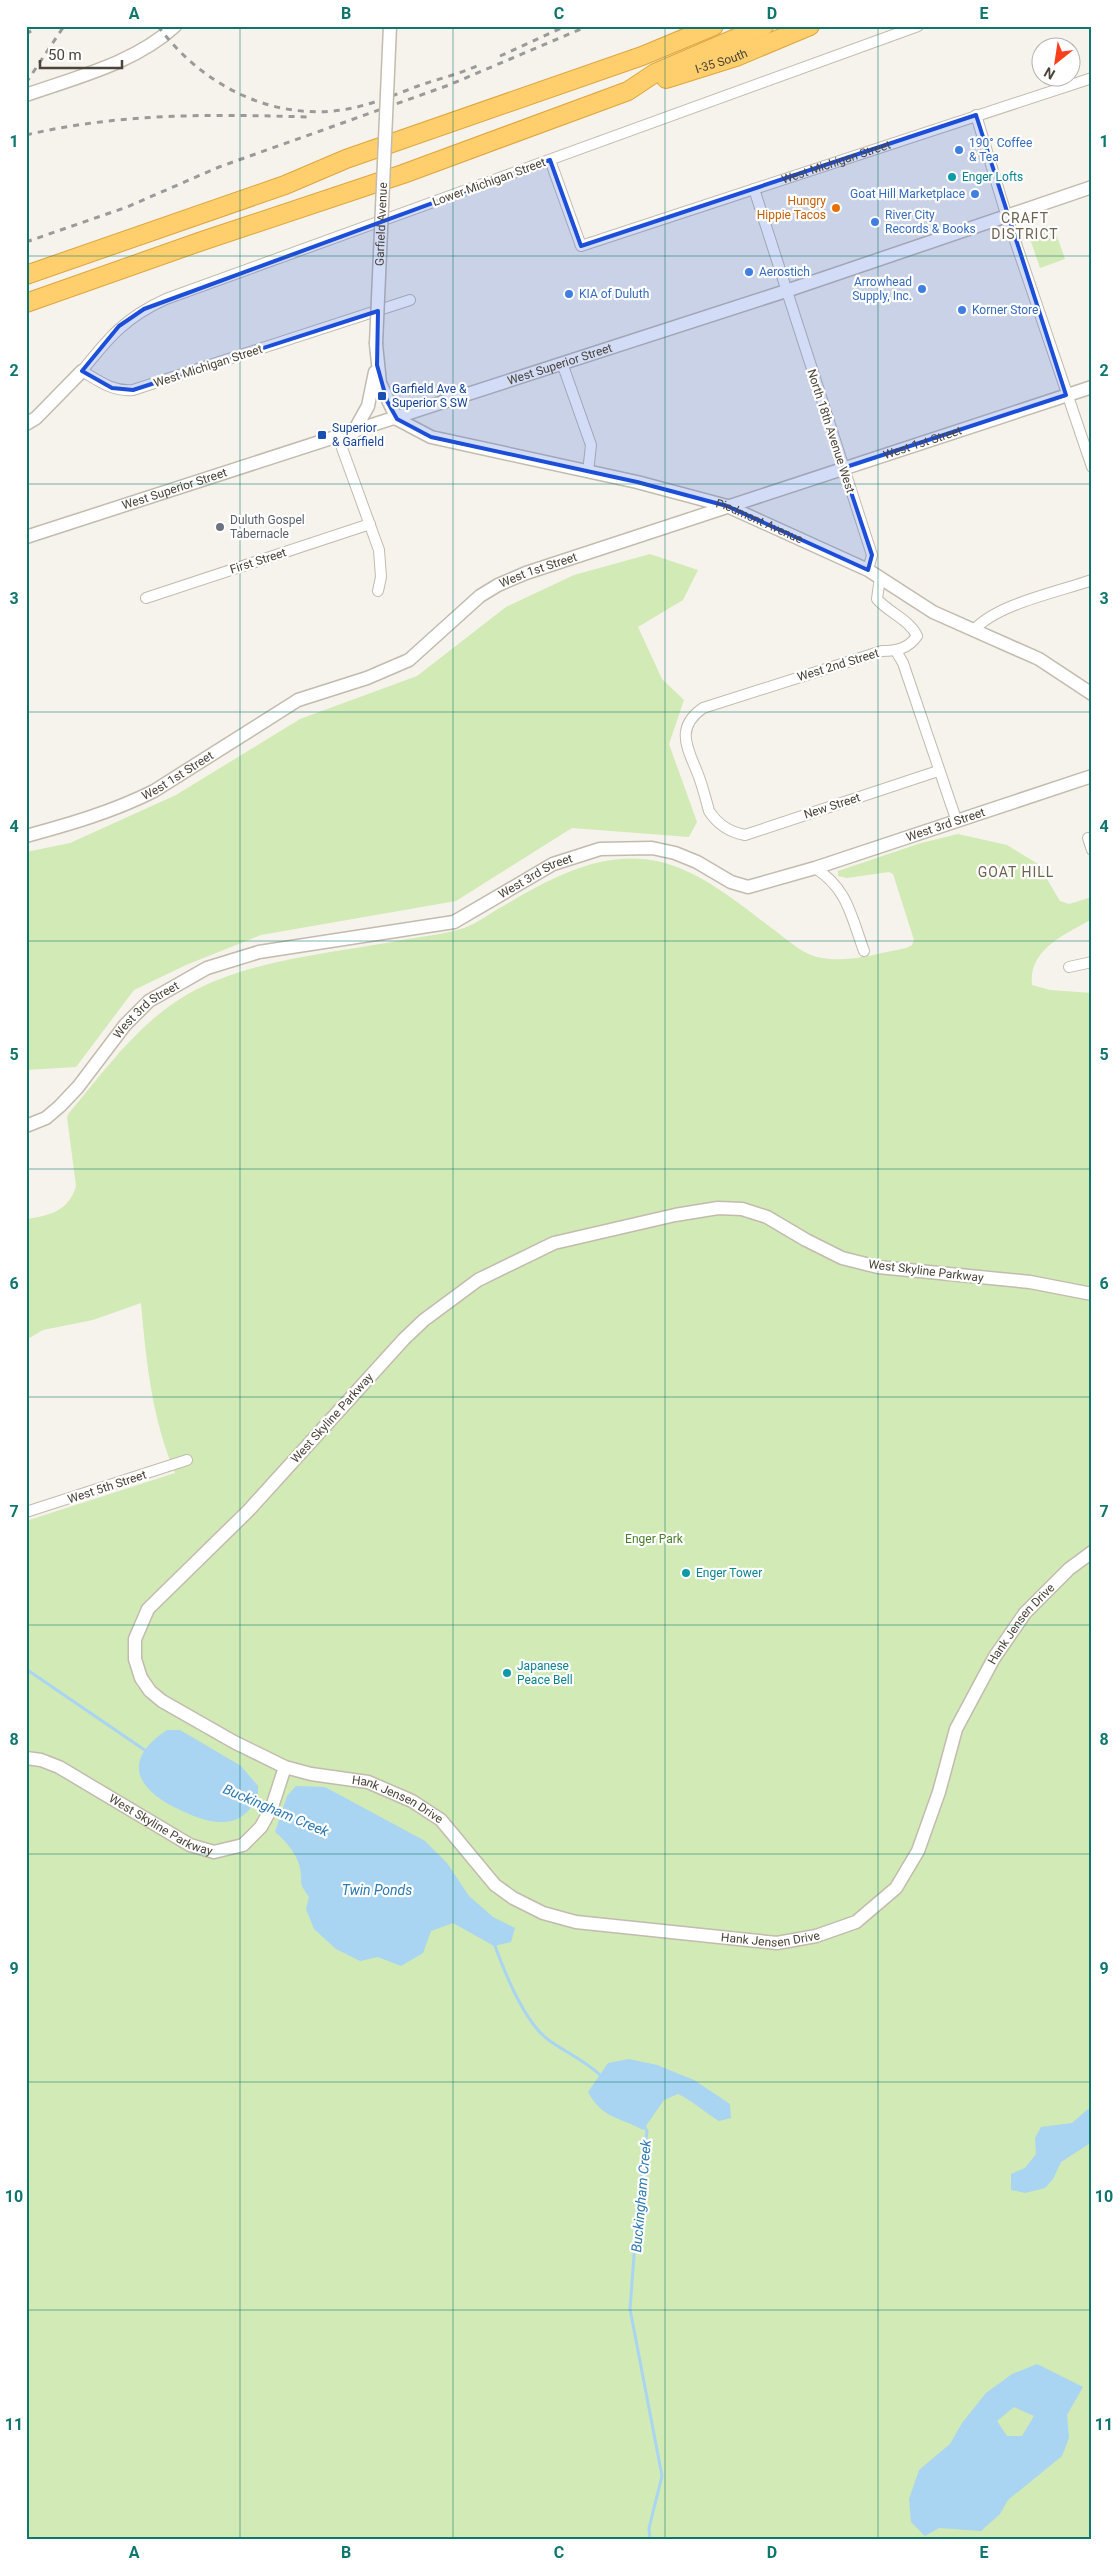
<svg xmlns="http://www.w3.org/2000/svg" width="1118" height="2566" viewBox="0 0 1118 2566" font-family="Roboto,sans-serif">
  <style>
    .green { fill: #d2eab5 }
    .water { fill: #a9d4f2; fill-rule: evenodd }
    .lines { fill: none; stroke-linecap: round; stroke-linejoin: round }
    .stream { stroke: #a9d4f2; stroke-width: 3 }
    .minor-casing { stroke: #c2bbae; stroke-width: 12 }
    .tertiary-casing { stroke: #c2bbae; stroke-width: 15 }
    .motorway-casing { stroke: #e0a43c; stroke-width: 20 }
    .minor { stroke: #fff; stroke-width: 10 }
    .tertiary { stroke: #fff; stroke-width: 12 }
    .motorway { stroke: #ffcf6e; stroke-width: 18 }
    .rail { stroke: #9a9a9a; stroke-width: 3; stroke-dasharray: 6 6; stroke-linecap: butt }
    .tertiary-bridge-casing { stroke: #c2bbae; stroke-width: 15; stroke-linecap: butt }
    .tertiary-bridge { stroke: #fff; stroke-width: 12 }
    .marked { fill: #1d4ed8; fill-opacity: 0.2; stroke: #1d4ed8; stroke-width: 4; stroke-linejoin: round }
    .grid { fill: none; stroke: #0f766e; stroke-width: 1; stroke-opacity: 0.55 }
    .shop-dot { fill: #3f7fe0; stroke: #fff; stroke-width: 2 }
    .culture-dot { fill: #0f9aa8; stroke: #fff; stroke-width: 2 }
    .food-dot { fill: #e8710a; stroke: #fff; stroke-width: 2 }
    .transit-dot { fill: #1a4fb4; stroke: #fff; stroke-width: 2 }
    .worship-dot { fill: #6b7280; stroke: #fff; stroke-width: 2 }
    .labels { text-anchor: middle; stroke-width: 4.5; stroke-linejoin: round; paint-order: stroke }
    .street-label { font-size: 12px; fill: #4b4439; stroke: #fff }
    .shop-label { font-size: 12px; fill: #366cbe; stroke: #fff; text-anchor: start }
    .culture-label { font-size: 12px; fill: #0d838f; stroke: #fff; text-anchor: start }
    .food-label { font-size: 12px; fill: #c56008; stroke: #fff; text-anchor: end }
    .transit-label { font-size: 12px; fill: #164399; stroke: #fff; text-anchor: start }
    .worship-label { font-size: 12px; fill: #5b616d; stroke: #fff; text-anchor: start }
    .park-label { font-size: 12px; fill: #4a7f2a; stroke: #fff }
    .neighbourhood-label { font-size: 14px; letter-spacing: 1px; fill: #6e6250; stroke: #fff }
    .water-label { font-size: 14px; font-style: italic; fill: #2e7ab2; stroke: #fff }
    .neatline { fill: none; stroke: #0f766e; stroke-width: 2 }
    .grid-label { font-size: 16px; text-anchor: middle; font-weight: bold; fill: #0f766e }
  </style>
  <rect width="100%" height="100%" fill="#f6f3ec"/>
  <path class="green" d="M 1053,225 L 1065,259 L 1040,268 L 1028,233 Z
    M 650,554 L 698,570 L 683,600 L 638,627 L 662,679 L 684,700 L 669,744 L 697,822 L 689,837 L 572,828 L 456,901 L 261,935 L 186,965 L 134,990 L 76,1067 L 26,1070 L 26,852 L 70,843 L 176,795 L 300,719 L 417,676 L 506,607 L 574,575 Z
    M 958,834 L 1007,845 L 1038,864 L 1060,901 L 1069,904 L 1092,897 L 1092,919 C 1066,934 1028,949 1032,985 L 1050,990 L 1092,993 L 1092,2540 L 26,2540 L 26,1521 L 175,1473 C 152,1419 146,1361 141,1303 L 93,1320 L 43,1330 L 26,1340 L 26,1219 C 49,1216 69,1211 76,1186 L 67,1117 L 69,1113 C 105,1070 139,1022 188,994 C 252,958 337,953 408,939 C 426,936 446,934 464,928 C 478,923 492,912 505,905 C 554,876 607,847 665,863 C 707,875 743,907 777,932 C 790,942 805,956 822,958 C 849,963 879,953 906,948 L 912,945 L 914,940 L 893,874 L 889,872 L 847,878 L 838,876 L 838,871 L 921,843 Z"/>
  <path class="water" d="M 167,1730 L 180,1730 L 241,1766 L 258,1786 L 258,1800 C 251,1808 245,1816 235,1820 C 215,1826 198,1818 180,1810 C 137,1790 120,1761 167,1730 Z
    M 296,1786 L 325,1787 L 425,1841 L 447,1863 L 469,1896 L 493,1917 L 515,1928 L 511,1942 L 494,1946 L 453,1923 L 431,1931 L 423,1953 L 401,1966 L 378,1957 L 360,1961 L 336,1949 L 314,1929 L 306,1909 L 309,1897 C 297,1880 303,1885 300,1868 C 298,1855 284,1839 275,1832 L 287,1796 Z
    M 629,2059 L 657,2065 L 694,2080 L 730,2104 L 731,2118 L 719,2121 C 704,2112 693,2101 678,2094 L 664,2100 L 643,2130 C 618,2116 603,2119 588,2092 L 608,2063 Z
    M 1088,2109 L 1092,2109 L 1092,2142 L 1061,2162 L 1053,2179 L 1045,2188 L 1025,2193 L 1011,2190 L 1011,2174 L 1025,2168 L 1036,2154 L 1035,2138 L 1041,2127 L 1072,2123 Z
    M 1037,2364 L 1083,2387 L 1067,2415 L 1069,2438 L 1062,2456 L 1008,2500 L 1000,2514 L 981,2531 L 939,2528 L 925,2536 L 911,2522 L 909,2499 L 919,2470 L 950,2444 L 962,2423 L 986,2393 L 1012,2374 ZM 1014,2407 L 1034,2416 L 1022,2436 L 1007,2436 L 997,2421 Z"/>
  <g class="lines">
    <path class="stream" d="M 26,1669 L 149,1753
      M 255,1799 L 270,1804
      M 494,1943 C 504,1971 525,2024 550,2041 C 567,2053 586,2061 601,2076
      M 643,2124 L 647,2131 L 638,2202 L 630,2309 L 662,2476 L 649,2528 L 650,2540"/>
    <defs>
      <g id="minor">
        <path d="M 976,115 L 1006,214 L 1092,467"/>
        <path id="s1" d="M 550,160 L 581,246 L 1092,78"/>
        <path d="M 754,189 L 872,555 L 868,570"/>
        <path d="M 410,300 L 133,390 C 113,392 99,381 82,371 C 109,337 126,317 166,299 L 918,26"/>
        <path d="M 562,363 L 591,445 L 588,472"/>
        <path d="M 338,437 L 379,550 L 381,577 L 378,591"/>
        <path d="M 880,577 L 877,599 C 889,613 910,620 917,636 C 908,649 896,651 882,651 L 703,708 C 673,729 689,750 699,777 C 703,788 706,800 709,811 C 718,825 729,832 745,835 L 938,771"/>
        <path d="M 146,598 L 370,524"/>
        <path d="M 974,630 C 997,604 1058,592 1092,580"/>
        <path d="M 896,651 L 903,663 L 956,819"/>
        <path d="M 1088,838 L 1092,850"/>
        <path d="M 815,868 C 848,889 851,916 864,951"/>
        <path d="M 1069,967 L 1092,962"/>
        <path d="M 26,1512 L 187,1460"/>
      </g>
      <g id="tertiary">
        <path d="M 26,95 C 77,77 135,63 175,26"/>
        <path d="M 376,344 L 380,383 L 397,419"/>
        <path id="s2" d="M 397,419 L 431,437 L 637,482 L 727,506 L 868,570 L 933,612 L 1039,659 L 1092,694"/>
        <path d="M 26,424 L 36,418 L 82,371"/>
        <path d="M 353,433 L 368,406 L 375,372"/>
        <path id="s3" d="M 26,537 L 786,291 L 1092,187"/>
        <path id="s4" d="M 26,836 C 70,824 112,812 154,791 L 298,700 L 367,678 L 409,660 L 480,596 L 498,585 L 526,573 L 1092,387"/>
        <path id="s5" d="M 26,1126 L 46,1118 L 60,1106 L 78,1087 L 125,1025 L 149,1001 L 207,968 L 259,952 L 454,922 L 553,864 L 600,849 L 652,848 L 675,853 L 697,862 L 731,882 L 748,887 L 815,868 L 1092,776"/>
        <path id="s6" d="M 1092,1294 L 1030,1282 L 878,1267 L 842,1258 L 806,1240 L 767,1217 L 742,1209 L 718,1208 L 675,1215 L 554,1243 L 478,1280 L 424,1320 L 404,1339 L 249,1510 L 148,1609 L 135,1639 L 135,1659 L 141,1678 L 150,1691 L 162,1701 L 234,1742 L 285,1767 L 311,1774 L 368,1782 L 412,1801 L 441,1820 L 495,1885 L 513,1898 L 543,1913 L 576,1922 L 777,1943 L 816,1936 L 856,1922 L 896,1888 L 918,1851 L 939,1792 L 956,1729 L 994,1658 L 1025,1613 L 1069,1569 L 1092,1552"/>
        <path id="s7" d="M 26,1758 L 41,1760 L 59,1767 L 190,1845 L 214,1852 L 243,1845 L 261,1827 L 272,1807 L 285,1767"/>
      </g>
      <g id="motorway">
        <path id="s8" d="M 666,79 L 736,57 L 810,26"/>
        <path d="M 26,275 L 285,185 L 346,159 L 642,56 L 714,26"/>
        <path d="M 26,303 L 202,241 L 403,174 L 628,91 L 655,73 L 764,26"/>
      </g>
    </defs>
    <use href="#minor" class="minor-casing"/>
    <use href="#tertiary" class="tertiary-casing"/>
    <use href="#motorway" class="motorway-casing"/>
    <use href="#minor" class="minor"/>
    <use href="#tertiary" class="tertiary"/>
    <use href="#motorway" class="motorway"/>
    <path class="rail" d="M 158,26 C 203,87 277,124 353,108 C 375,103 397,94 418,86 C 438,79 459,74 479,65
      M 26,34 L 39,26
      M 500,56 L 566,26
      M 26,83 L 64,26
      M 26,135 C 119,113 213,114 307,117
      M 26,242 L 127,207 L 219,167 L 449,85 L 588,26"/>
    <defs>
      <g id="tertiary-bridge">
        <path id="s9" d="M 376,344 L 390,26"/>
      </g>
    </defs>
    <use href="#tertiary-bridge" class="tertiary-bridge-casing"/>
    <use href="#tertiary-bridge" class="tertiary-bridge"/>
  </g>
  <path class="marked" d="M 976,115 L 1066,395 L 843,468 L 872,555 L 868,570 L 727,506 L 637,482 L 431,437 L 397,419 L 387,401 L 377,365 L 378,311 L 133,390 L 112,388 L 82,371 L 119,326 L 144,309 L 550,160 L 581,246 Z"/>
  <path class="grid" d="M 240,26 L 240,2540M 453,26 L 453,2540M 665,26 L 665,2540M 878,26 L 878,2540M 26,256 L 1092,256M 26,484 L 1092,484M 26,712 L 1092,712M 26,941 L 1092,941M 26,1169 L 1092,1169M 26,1397 L 1092,1397M 26,1625 L 1092,1625M 26,1854 L 1092,1854M 26,2082 L 1092,2082M 26,2310 L 1092,2310"/>
  <g class="shop-dot">
    <circle cx="959" cy="150" r="5"/>
    <circle cx="975" cy="194" r="5"/>
    <circle cx="875" cy="222" r="5"/>
    <circle cx="749" cy="272" r="5"/>
    <circle cx="922" cy="289" r="5"/>
    <circle cx="569" cy="294" r="5"/>
    <circle cx="962" cy="310" r="5"/>
  </g>
  <g class="culture-dot">
    <circle cx="952" cy="177" r="5"/>
    <circle cx="686" cy="1573" r="5"/>
    <circle cx="507" cy="1673" r="5"/>
  </g>
  <circle class="food-dot" cx="836" cy="208" r="5"/>
  <g class="transit-dot">
    <rect x="377" y="391" width="10" height="10" rx="2.5"/>
    <rect x="317" y="430" width="10" height="10" rx="2.5"/>
  </g>
  <circle class="worship-dot" cx="220" cy="527" r="5"/>
  <g class="labels">
    <g class="street-label">
      <text dy="4" stroke="none"><textPath href="#s8" startOffset="58">I-35 South</textPath></text>
      <text dy="4" stroke="none"><textPath href="#s1" startOffset="360">West Michigan Street</textPath></text>
      <text transform="translate(489 182) rotate(-20)" y="4">Lower Michigan Street</text>
      <text dy="4" stroke="none"><textPath href="#s9" startOffset="120">Garfield Avenue</textPath></text>
      <text dy="4" stroke="none"><textPath href="#s3" startOffset="561">West Superior Street</textPath></text>
      <text transform="translate(208 366) rotate(-18)" y="4">West Michigan Street</text>
      <text transform="translate(831 431) rotate(72)" y="4">North 18th Avenue West</text>
      <text dy="4" stroke="none"><textPath href="#s4" startOffset="989">West 1st Street</textPath></text>
      <text dy="4" stroke="none"><textPath href="#s3" startOffset="156">West Superior Street</textPath></text>
      <text dy="4" stroke="none"><textPath href="#s2" startOffset="378">Piedmont Avenue</textPath></text>
      <text transform="translate(258 561) rotate(-18)" y="4">First Street</text>
      <text dy="4" stroke="none"><textPath href="#s4" startOffset="584">West 1st Street</textPath></text>
      <text transform="translate(838 665) rotate(-17)" y="4">West 2nd Street</text>
      <text dy="4" stroke="none"><textPath href="#s4" startOffset="164">West 1st Street</textPath></text>
      <text transform="translate(832 806) rotate(-18)" y="4">New Street</text>
      <text dy="4" stroke="none"><textPath href="#s5" startOffset="1024">West 3rd Street</textPath></text>
      <text dy="4" stroke="none"><textPath href="#s5" startOffset="590">West 3rd Street</textPath></text>
      <text dy="4" stroke="none"><textPath href="#s5" startOffset="170">West 3rd Street</textPath></text>
      <text transform="translate(926 1271) rotate(7)" y="4">West Skyline Parkway</text>
      <text transform="translate(332 1418) rotate(-48)" y="4">West Skyline Parkway</text>
      <text transform="translate(107 1487) rotate(-18)" y="4">West 5th Street</text>
      <text dy="4" stroke="none"><textPath href="#s6" startOffset="2325">Hank Jensen Drive</textPath></text>
      <text dy="4" stroke="none"><textPath href="#s6" startOffset="1470">Hank Jensen Drive</textPath></text>
      <text dy="4" stroke="none"><textPath href="#s7" startOffset="152">West Skyline Parkway</textPath></text>
      <text dy="4" stroke="none"><textPath href="#s6" startOffset="1889">Hank Jensen Drive</textPath></text>
    </g>
    <g class="shop-label">
      <text x="969" y="147">190° Coffee<tspan x="969" dy="14">&amp; Tea</tspan></text>
      <text x="965" y="198" text-anchor="end">Goat Hill Marketplace</text>
      <text x="885" y="219">River City<tspan x="885" dy="14">Records &amp; Books</tspan></text>
      <text x="759" y="276">Aerostich</text>
      <text x="912" y="286" text-anchor="end">Arrowhead<tspan x="912" dy="14">Supply, Inc.</tspan></text>
      <text x="579" y="298">KIA of Duluth</text>
      <text x="972" y="314">Korner Store</text>
    </g>
    <g class="culture-label">
      <text x="962" y="181">Enger Lofts</text>
      <text x="696" y="1577">Enger Tower</text>
      <text x="517" y="1670">Japanese<tspan x="517" dy="14">Peace Bell</tspan></text>
    </g>
    <g class="food-label">
      <text x="826" y="205">Hungry<tspan x="826" dy="14">Hippie Tacos</tspan></text>
    </g>
    <g class="transit-label">
      <text x="392" y="393">Garfield Ave &amp;<tspan x="392" dy="14">Superior S SW</tspan></text>
      <text x="332" y="432">Superior<tspan x="332" dy="14">&amp; Garfield</tspan></text>
    </g>
    <g class="worship-label">
      <text x="230" y="524">Duluth Gospel<tspan x="230" dy="14">Tabernacle</tspan></text>
    </g>
    <g class="park-label">
      <text x="654" y="1543">Enger Park</text>
    </g>
    <g class="neighbourhood-label">
      <text x="1025" y="223">CRAFT<tspan x="1025" dy="16">DISTRICT</tspan></text>
      <text x="1016" y="877">GOAT HILL</text>
    </g>
    <g class="water-label">
      <text transform="translate(276 1810) rotate(23)" y="5">Buckingham Creek</text>
      <text x="377" y="1895">Twin Ponds</text>
      <text transform="translate(641 2196) rotate(-85)" y="5">Buckingham Creek</text>
    </g>
  </g>
  <rect width="1118" height="2566" fill="none" stroke="#ffffff" stroke-width="55"/>
  <g transform="translate(1056 62) rotate(210)"><circle r="24" fill="#ffffff" stroke="#b7b4b0"/>
  <path d="M0-4L9 19L0 12L-9 19Z" fill="#fc3f1d"/>
  <text y="-8" font-size="14" font-weight="bold" text-anchor="middle" fill="#4b4439">N</text>
  </g>
  <path d="M40 60v8h82v-8" fill="none" stroke="#4b4439" stroke-width="2.5"/>
  <text x="48" y="60" font-size="15" fill="#4b4439" stroke="#ffffff" stroke-width="4" paint-order="stroke">50 m</text>
  <rect x="28" y="28" width="1062" height="2510" class="neatline"/>
  <g class="grid-label">
    <text x="134" y="19">A</text>
    <text x="346" y="19">B</text>
    <text x="559" y="19">C</text>
    <text x="772" y="19">D</text>
    <text x="984" y="19">E</text>
    <text x="14" y="147">1</text>
    <text x="1104" y="147">1</text>
    <text x="14" y="376">2</text>
    <text x="1104" y="376">2</text>
    <text x="14" y="604">3</text>
    <text x="1104" y="604">3</text>
    <text x="14" y="832">4</text>
    <text x="1104" y="832">4</text>
    <text x="14" y="1060">5</text>
    <text x="1104" y="1060">5</text>
    <text x="14" y="1289">6</text>
    <text x="1104" y="1289">6</text>
    <text x="14" y="1517">7</text>
    <text x="1104" y="1517">7</text>
    <text x="14" y="1745">8</text>
    <text x="1104" y="1745">8</text>
    <text x="14" y="1974">9</text>
    <text x="1104" y="1974">9</text>
    <text x="14" y="2202">10</text>
    <text x="1104" y="2202">10</text>
    <text x="14" y="2430">11</text>
    <text x="1104" y="2430">11</text>
    <text x="134" y="2558">A</text>
    <text x="346" y="2558">B</text>
    <text x="559" y="2558">C</text>
    <text x="772" y="2558">D</text>
    <text x="984" y="2558">E</text>
  </g>
</svg>
